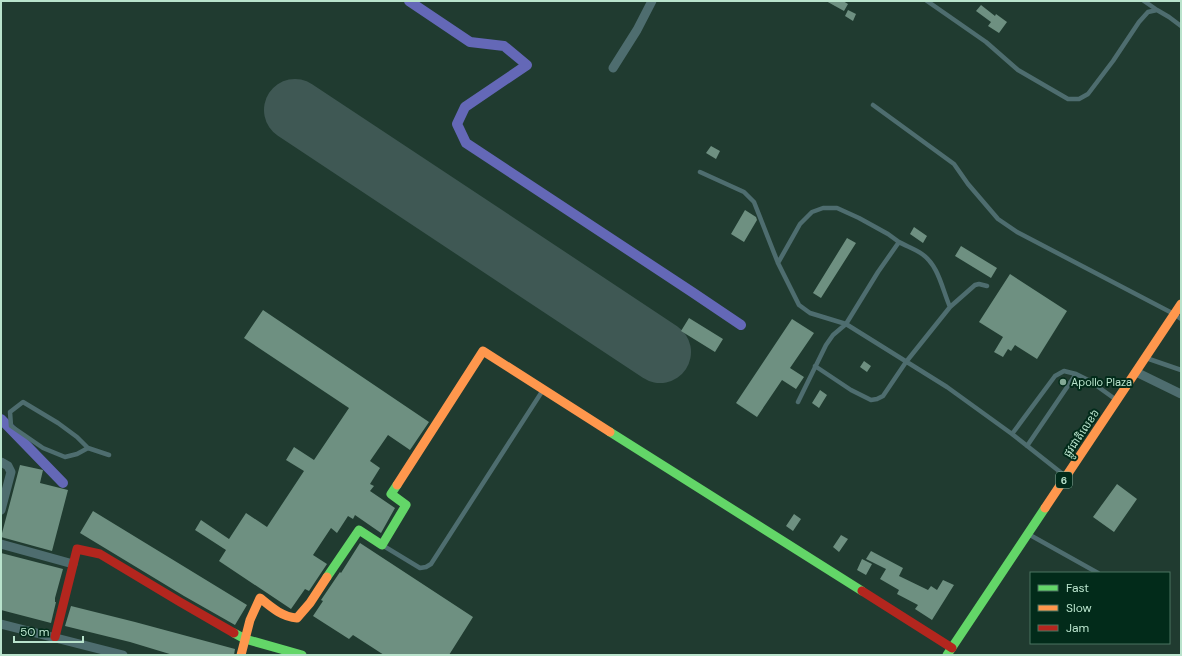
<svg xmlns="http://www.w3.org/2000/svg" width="1182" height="656" viewBox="0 0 1182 656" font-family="'DM Sans','Noto Sans Khmer',sans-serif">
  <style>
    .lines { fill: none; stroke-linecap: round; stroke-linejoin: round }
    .canal { stroke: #6468b7; stroke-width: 10 }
    .runway { stroke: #3f5854; stroke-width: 62 }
    .building { fill: #6e9081 }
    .lane { stroke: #4e6d6f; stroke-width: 4.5 }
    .street { stroke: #4e6d6f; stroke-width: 9 }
    .fast { stroke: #63d668; stroke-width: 9 }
    .slow { stroke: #ff974d; stroke-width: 9 }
    .jam { stroke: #b3261e; stroke-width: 9 }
    .poi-dot { fill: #83a895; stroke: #022b1a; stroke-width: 1.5 }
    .labels { text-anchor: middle; stroke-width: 4; stroke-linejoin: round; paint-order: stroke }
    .shield { fill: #022b1a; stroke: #82ac97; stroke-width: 1 }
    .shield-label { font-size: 10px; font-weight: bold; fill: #b9e3cc }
    .poi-label { font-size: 11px; fill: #b9e3cc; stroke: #022b1a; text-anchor: start }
    .street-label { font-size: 11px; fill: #b9e3cc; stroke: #022b1a }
  </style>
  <rect width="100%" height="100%" fill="#203b30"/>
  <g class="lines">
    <path class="canal" d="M 409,1 L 470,42 L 504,46 L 527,65 L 465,107 L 457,124 L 466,143 L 692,292 L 741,325
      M 1,419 L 63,483"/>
    <path class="runway" d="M 295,110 L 660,352"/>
  </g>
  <path class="building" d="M 826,1 L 843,1 L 848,4 L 844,11 Z
    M 981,5 L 995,16 L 996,14 L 1007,22 L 999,33 L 988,26 L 991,22 L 976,11 Z
    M 848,10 L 856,14 L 853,21 L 845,16 Z
    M 711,146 L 720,151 L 716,159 L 706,153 Z
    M 745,210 L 756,217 L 757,220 L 744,242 L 731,234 Z
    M 914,227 L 927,236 L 923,243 L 910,234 Z
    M 847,238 L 856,243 L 821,298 L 813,293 Z
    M 961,246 L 997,268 L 991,278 L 955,256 Z
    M 1010,274 L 1067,311 L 1037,359 L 1015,345 L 1011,351 L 1008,349 L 1003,357 L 994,352 L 1003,337 L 979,322 Z
    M 263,310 L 429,422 L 410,450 L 388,435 L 370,461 L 380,468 L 370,484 L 374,486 L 370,491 L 395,508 L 381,533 L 355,515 L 353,519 L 348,516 L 337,533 L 331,528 L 313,555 L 327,564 L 309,591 L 305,589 L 291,609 L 219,561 L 226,550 L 195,530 L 201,520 L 229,539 L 246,513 L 267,527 L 304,471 L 286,460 L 294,447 L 314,460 L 349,408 L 244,338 Z
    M 689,318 L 723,339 L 715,352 L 681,331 Z
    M 792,319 L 814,333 L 790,368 L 804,377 L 796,389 L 782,380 L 757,417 L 736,403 Z
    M 864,361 L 871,366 L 867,372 L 860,367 Z
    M 820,390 L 827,395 L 819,408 L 812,403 Z
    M 20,465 L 43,470 L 40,483 L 68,490 L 52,551 L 1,537 Z
    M 1117,484 L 1137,499 L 1114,532 L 1093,517 Z
    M 93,511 L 247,605 L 235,625 L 184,596 L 80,533 Z
    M 794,514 L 801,519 L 793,531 L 786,526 Z
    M 841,535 L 848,539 L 839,552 L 833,547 Z
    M 360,543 L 473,617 L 449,655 L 384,655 L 353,635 L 349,639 L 313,616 L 323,601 L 321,600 L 340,572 L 341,573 Z
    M 871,551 L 903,568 L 899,576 L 928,590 L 931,586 L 937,590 L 943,580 L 954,585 L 932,620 L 915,609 L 918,605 L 897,594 L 899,590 L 880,579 L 886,569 L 866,559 Z
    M 1,553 L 63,569 L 55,598 L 55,602 L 56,602 L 51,623 L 1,610 Z
    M 862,559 L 872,564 L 866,575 L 857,570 Z
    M 71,606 L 135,622 L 235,649 L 234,655 L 173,655 L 130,642 L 65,626 Z"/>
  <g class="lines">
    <path class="lane" d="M 927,1 L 986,42 L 1018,70 L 1068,99 L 1079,99 L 1088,94 L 1113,61 L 1139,22 L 1148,12 L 1157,10 L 1169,17 L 1181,26
      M 1144,1 L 1157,10
      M 873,105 L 954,164 L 968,184 L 998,219 L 1017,232 L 1174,314 L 1181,319
      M 700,172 L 744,192 L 754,202 L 778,263 L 799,305 L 810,313 L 846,324 L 947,387 L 1012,434 L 1064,475
      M 778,263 L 800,224 L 812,212 L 823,208 L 837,208 L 859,218 L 888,234 L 899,242 L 878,272 L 846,324 L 833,335 L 826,345 L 798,402
      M 950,307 L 975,285 L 979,284 L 987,286
      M 1149,359 L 1181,370
      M 815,366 L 851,390 L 871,400 L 877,399 L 883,396 L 906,362 L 950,307 C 942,289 939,266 922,254 C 915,249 906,246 899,242
      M 1012,434 L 1055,376 L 1064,371 L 1076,374 L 1090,381 L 1115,399
      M 1027,446 L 1076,374
      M 88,448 L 77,454 L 65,457 L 43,448 L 11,426 L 10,412 L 23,402 L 58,423 L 77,437 L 88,448 L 109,455
      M 1030,535 L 1098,573
      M 382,545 L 420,568 L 426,567 L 431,564 L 543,390"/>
    <path class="street" d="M 613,68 L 637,30 L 652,1
      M 1136,372 L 1181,394
      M 1,462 L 8,466 L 11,472 L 1,510
      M 1,544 L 73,564
      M 1,624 L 123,655"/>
    <path class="fast" d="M 610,432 L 862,591
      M 327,577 L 359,530 L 382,545 L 406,505 L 391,494 L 397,485
      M 234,633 L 245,639 L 302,655
      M 947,655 L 1045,508"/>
    <path class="slow" d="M 397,485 L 483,351 L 610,432
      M 1045,508 L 1181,304
      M 241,655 L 250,620 L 260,598 C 271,607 282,617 297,618 L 310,603 L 327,577"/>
    <path class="jam" d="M 862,591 L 952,648
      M 55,637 L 77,549 L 100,554 L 180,602 L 234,633"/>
  </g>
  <circle class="poi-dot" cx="1063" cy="382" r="4"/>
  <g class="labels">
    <rect class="shield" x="1056" y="472" width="16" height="16" rx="3"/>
    <g class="shield-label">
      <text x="1064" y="484">6</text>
    </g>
    <g class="poi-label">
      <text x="1071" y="386">Apollo Plaza</text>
    </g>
    <g class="street-label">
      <text transform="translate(1081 433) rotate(-56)" y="4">ផ្លូវជាតិលេខ៦</text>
    </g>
  </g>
  <rect width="1182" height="656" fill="none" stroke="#b9e3cc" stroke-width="4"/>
  <rect x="1030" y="572" width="140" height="72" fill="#022b1a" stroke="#4b7561"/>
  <rect x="1038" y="585" width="20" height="6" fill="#63d668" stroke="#4b7561"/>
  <text x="1066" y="592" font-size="12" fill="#b9e3cc">Fast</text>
  <rect x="1038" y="605" width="20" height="6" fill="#ff974d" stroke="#4b7561"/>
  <text x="1066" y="612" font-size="12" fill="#b9e3cc">Slow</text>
  <rect x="1038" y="625" width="20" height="6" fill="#b3261e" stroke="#4b7561"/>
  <text x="1066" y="632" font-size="12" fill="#b9e3cc">Jam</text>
  <path d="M14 636v6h69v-6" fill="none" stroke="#b9e3cc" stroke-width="2"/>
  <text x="20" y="636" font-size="12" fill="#b9e3cc" stroke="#022b1a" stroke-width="3" paint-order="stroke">50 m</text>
</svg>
